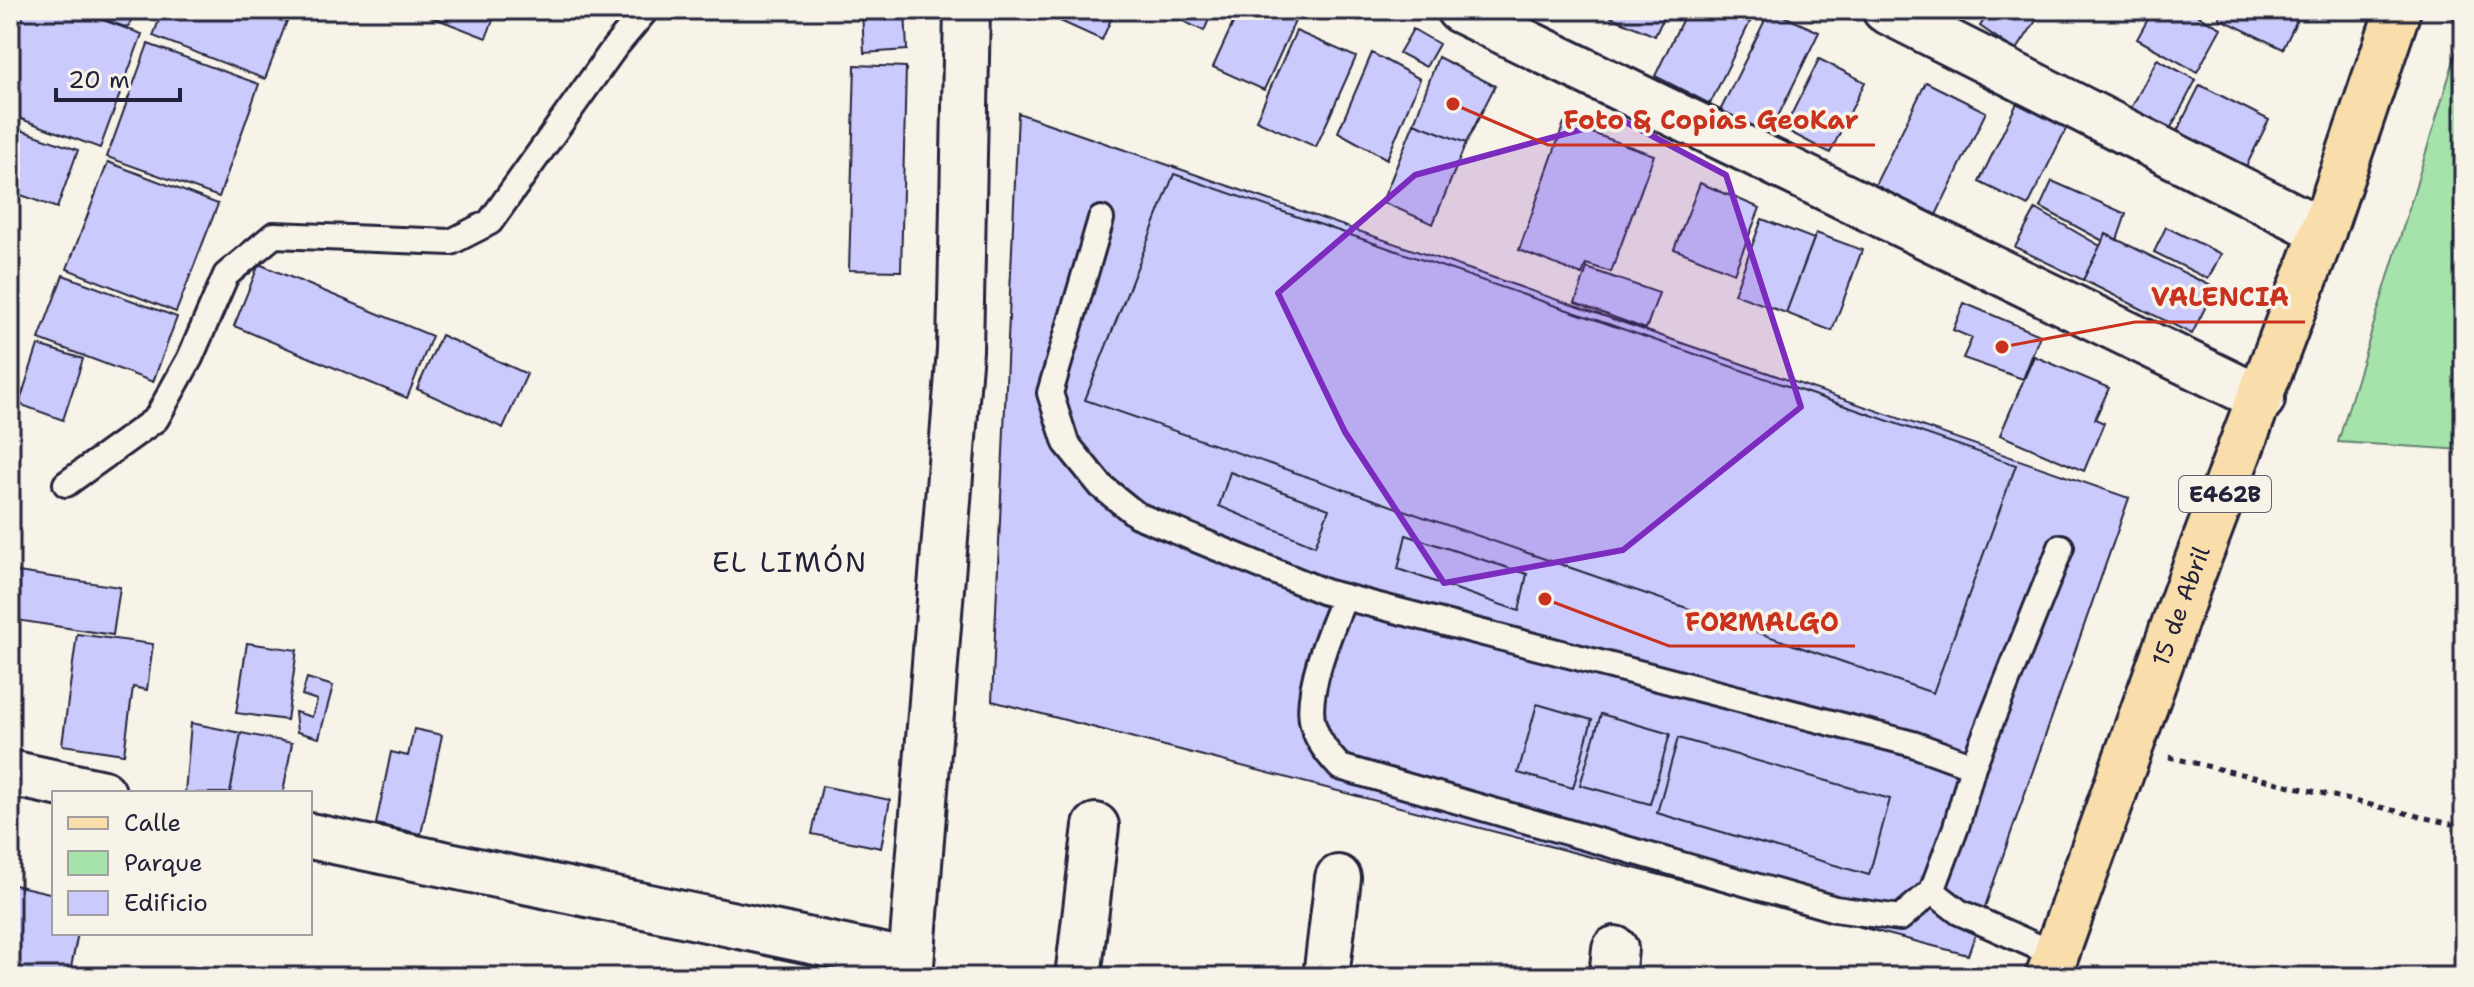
<svg xmlns="http://www.w3.org/2000/svg" width="2474" height="987" viewBox="0 0 2474 987" font-family="'Shantell Sans',sans-serif">
  <style>
    .green { fill: #a6e3aa; stroke: #648272; stroke-width: 2 }
    .building { fill: #cacafc; stroke: #22223b; stroke-width: 2 }
    .lines { fill: none; stroke-linecap: round; stroke-linejoin: round }
    .lane-casing { stroke: #22223b; stroke-width: 30 }
    .street-casing { stroke: #22223b; stroke-width: 50 }
    .primary-casing { stroke: #22223b; stroke-width: 50 }
    .path { stroke: #22223b; stroke-width: 5; stroke-dasharray: 6 6; stroke-linecap: butt }
    .lane { stroke: #f7f3e8; stroke-width: 24 }
    .street { stroke: #f7f3e8; stroke-width: 44 }
    .primary { stroke: #f9deab; stroke-width: 44 }
    .marked { fill: #7b2cbf; fill-opacity: 0.2; stroke: #7b2cbf; stroke-width: 6; stroke-linejoin: round }
    .labels { text-anchor: middle; stroke-width: 7; stroke-linejoin: round; paint-order: stroke }
    .shield { fill: #f7f3e8; stroke: #62616f; stroke-width: 2 }
    .shield-label { font-size: 22px; font-weight: bold; fill: #22223b }
    .street-label { font-size: 24px; fill: #22223b; stroke: #f7f3e8 }
    .quarter-label { font-size: 28px; letter-spacing: 2px; fill: #22223b; stroke: #f7f3e8 }
    .leader { fill: none; stroke: #c8321e; stroke-width: 3 }
    .callout-dot { fill: #c8321e; stroke: #f7f3e8; stroke-width: 3 }
    .callout-label { font-size: 26px; text-anchor: middle; font-weight: bold; fill: #c8321e; stroke: #f7f3e8; stroke-width: 7; stroke-linejoin: round; paint-order: stroke }
  </style>
  <rect width="100%" height="100%" fill="#f7f3e8"/>
  <filter id="ink" filterUnits="userSpaceOnUse"><feTurbulence type="fractalNoise" baseFrequency=".0125" numOctaves="2"/><feDisplacementMap in="SourceGraphic" scale="16" xChannelSelector="R" yChannelSelector="G"/><feConvolveMatrix kernelMatrix="1 2 1 2 8 2 1 2 1" color-interpolation-filters="sRGB"/></filter>
  <g filter="url(#ink)">
    <path class="green" d="M 2464,27 L 2464,450 L 2338,442 Z"/>
    <path class="building" d="M 25,10 L 75,10 L 142,34 L 100,148 L 10,115 L 10,52 Z
      M 77,10 L 135,10 L 128,28 Z
      M 163,10 L 291,10 L 265,79 L 153,36 Z
      M 414,10 L 497,10 L 486,38 Z
      M 862,10 L 905,10 L 907,50 L 864,53 Z
      M 1036,10 L 1115,10 L 1102,40 Z
      M 1159,10 L 1213,10 L 1204,31 Z
      M 1239,10 L 1300,10 L 1264,90 L 1213,67 Z
      M 1614,10 L 1667,10 L 1655,36 L 1611,17 Z
      M 1687,10 L 1727,10 L 1750,22 L 1710,104 L 1655,76 Z
      M 1770,10 L 1819,32 L 1768,137 L 1719,113 Z
      M 1991,10 L 2043,10 L 2016,51 L 1980,26 Z
      M 2153,10 L 2188,10 L 2221,28 L 2197,72 L 2137,39 Z
      M 2222,10 L 2282,10 L 2298,18 L 2283,49 L 2219,18 Z
      M 1413,29 L 1439,44 L 1426,67 L 1399,53 Z
      M 1296,31 L 1356,57 L 1316,147 L 1256,120 Z
      M 148,44 L 259,84 L 219,197 L 107,157 Z
      M 1372,53 L 1420,79 L 1387,159 L 1338,132 Z
      M 1438,57 L 1495,86 L 1466,143 L 1414,123 Z
      M 1819,59 L 1865,82 L 1830,153 L 1784,129 Z
      M 2157,59 L 2196,80 L 2166,137 L 2127,116 Z
      M 855,65 L 906,67 L 901,271 L 849,270 Z
      M 1926,82 L 1986,112 L 1936,215 L 1875,185 Z
      M 2200,85 L 2269,120 L 2238,183 L 2168,149 Z
      M 2017,103 L 2067,127 L 2028,206 L 1979,182 Z
      M 1018,113 L 2129,498 L 1968,955 L 992,701 Z
      M 1414,123 L 1466,143 L 1433,224 L 1382,202 Z
      M 1564,123 L 1654,155 L 1611,272 L 1586,264 L 1582,275 L 1519,250 Z
      M 15,128 L 78,150 L 57,208 L 10,191 L 10,144 Z
      M 108,162 L 218,204 L 176,312 L 67,269 Z
      M 1174,174 L 2016,465 L 1933,693 L 1085,400 Z
      M 2052,181 L 2126,214 L 2117,240 L 2106,234 L 2103,241 L 2040,207 Z
      M 1700,183 L 1760,208 L 1734,273 L 1674,249 Z
      M 2036,209 L 2100,246 L 2083,280 L 2015,247 Z
      M 1762,219 L 1814,239 L 1786,313 L 1734,294 Z
      M 2166,227 L 2221,254 L 2208,279 L 2154,252 Z
      M 1816,233 L 1862,250 L 1832,331 L 1786,313 Z
      M 2106,234 L 2215,288 L 2192,334 L 2083,280 Z
      M 259,264 L 432,336 L 407,398 L 234,326 Z
      M 1587,268 L 1659,293 L 1646,329 L 1575,303 Z
      M 63,275 L 177,317 L 153,382 L 39,339 Z
      M 1964,303 L 2040,335 L 2023,379 L 1963,358 L 1972,338 L 1953,330 Z
      M 441,335 L 527,374 L 503,428 L 417,389 Z
      M 38,345 L 83,359 L 63,420 L 19,404 Z
      M 2034,356 L 2109,388 L 2095,419 L 2104,423 L 2084,471 L 2000,435 Z
      M 1230,472 L 1329,509 L 1315,546 L 1219,506 Z
      M 1406,535 L 1527,574 L 1519,611 L 1398,569 Z
      M 11,571 L 120,587 L 113,635 L 10,619 Z
      M 77,634 L 153,644 L 147,690 L 133,687 L 124,754 L 62,745 Z
      M 247,643 L 297,650 L 287,720 L 236,713 Z
      M 307,678 L 333,686 L 319,738 L 297,732 L 295,712 L 312,717 L 317,700 L 302,695 Z
      M 1537,704 L 1592,720 L 1573,788 L 1518,773 Z
      M 1601,714 L 1670,734 L 1650,804 L 1580,785 Z
      M 191,723 L 241,733 L 230,793 L 185,793 Z
      M 414,729 L 442,735 L 421,834 L 376,824 L 391,752 L 408,756 Z
      M 241,733 L 292,743 L 283,793 L 230,793 Z
      M 1678,738 L 1890,799 L 1869,875 L 1657,813 Z
      M 822,786 L 890,800 L 881,848 L 812,834 Z
      M 10,884 L 54,894 L 54,933 L 78,933 L 69,977 L 10,977 Z"/>
    <g class="lines">
      <defs>
        <path id="lane" d="M 1101,219 L 1050,393 L 1066,443 L 1101,486 L 1137,515 L 1325,592 L 1913,744 L 1973,766 L 1956,827 L 1932,891 L 1959,912 L 2056,955
          M 66,484 L 156,419 L 190,358 L 226,275 L 274,235 L 451,242 L 490,222 L 615,47 L 646,10
          M 1344,598 C 1331,628 1304,692 1313,725 C 1318,742 1328,754 1340,767 L 1835,909 L 1900,918 L 1932,891
          M 1973,766 L 2061,547"/>
        <path id="street" d="M 1459,10 L 2262,399
          M 1885,10 L 2323,231
          M 10,773 L 103,793
          M 310,836 L 911,962
          M 910,977 L 960,350 L 967,10
          M 1078,977 L 1096,826
          M 1326,977 L 1338,878
          M 1612,977 L 1615,949"/>
        <g id="primary">
          <path id="s1" d="M 2048,977 L 2188,586 L 2323,231 L 2398,10"/>
        </g>
      </defs>
      <use href="#lane" class="lane-casing"/>
      <use href="#street" class="street-casing"/>
      <use href="#primary" class="primary-casing"/>
      <path class="path" d="M 2441,10 L 2464,22
        M 2169,757 L 2464,827"/>
      <use href="#lane" class="lane"/>
      <use href="#street" class="street"/>
      <use href="#primary" class="primary"/>
    </g>
  </g>
  <path class="marked" d="M 1620,119 L 1726,175 L 1801,407 L 1623,550 L 1444,583 L 1345,432 L 1278,293 L 1415,175 Z"/>
  <g class="labels">
    <rect class="shield" x="2179" y="476" width="92" height="36" rx="6"/>
    <g class="shield-label">
      <text x="2225" y="502">E462B</text>
    </g>
    <g class="street-label">
      <text dy="8" stroke="none"><textPath href="#s1" startOffset="394">15 de Abril</textPath></text>
    </g>
    <g class="quarter-label">
      <text x="790" y="572">EL LIMÓN</text>
    </g>
  </g>
  <path class="leader" d="M1453 104L1548 145H1875M2002 347L2135 322H2305M1545 599L1669 646H1855"/>
  <g class="callout-dot">
    <circle cx="1453" cy="104" r="8"/>
    <circle cx="2002" cy="347" r="8"/>
    <circle cx="1545" cy="599" r="8"/>
  </g>
  <g class="callout-label">
    <text x="1711" y="129">Foto &amp; Copias GeoKar</text>
    <text x="2220" y="306">VALENCIA</text>
    <text x="1762" y="631">FORMALGO</text>
  </g>
  <rect width="2474" height="987" fill="none" stroke="#f7f3e8" stroke-width="40"/>
  <rect x="20" y="20" width="2434" height="947" fill="none" stroke="#22223b" stroke-width="3" filter="url(#ink)"/>
  <rect x="52" y="791" width="260" height="144" fill="#f7f3e8" stroke="#a29fa3" stroke-width="2"/>
  <rect x="68" y="817" width="40" height="12" fill="#f9deab" stroke="#a29fa3" stroke-width="2"/>
  <text x="124" y="831" font-size="24" fill="#22223b">Calle</text>
  <rect x="68" y="851" width="40" height="24" fill="#a6e3aa" stroke="#a29fa3" stroke-width="2"/>
  <text x="124" y="871" font-size="24" fill="#22223b">Parque</text>
  <rect x="68" y="891" width="40" height="24" fill="#cacafc" stroke="#a29fa3" stroke-width="2"/>
  <text x="124" y="911" font-size="24" fill="#22223b">Edificio</text>
  <path d="M56 88v12h124v-12" fill="none" stroke="#22223b" stroke-width="4"/>
  <text x="68" y="88" font-size="24" fill="#22223b" stroke="#f7f3e8" stroke-width="6" paint-order="stroke">20 m</text>
</svg>
